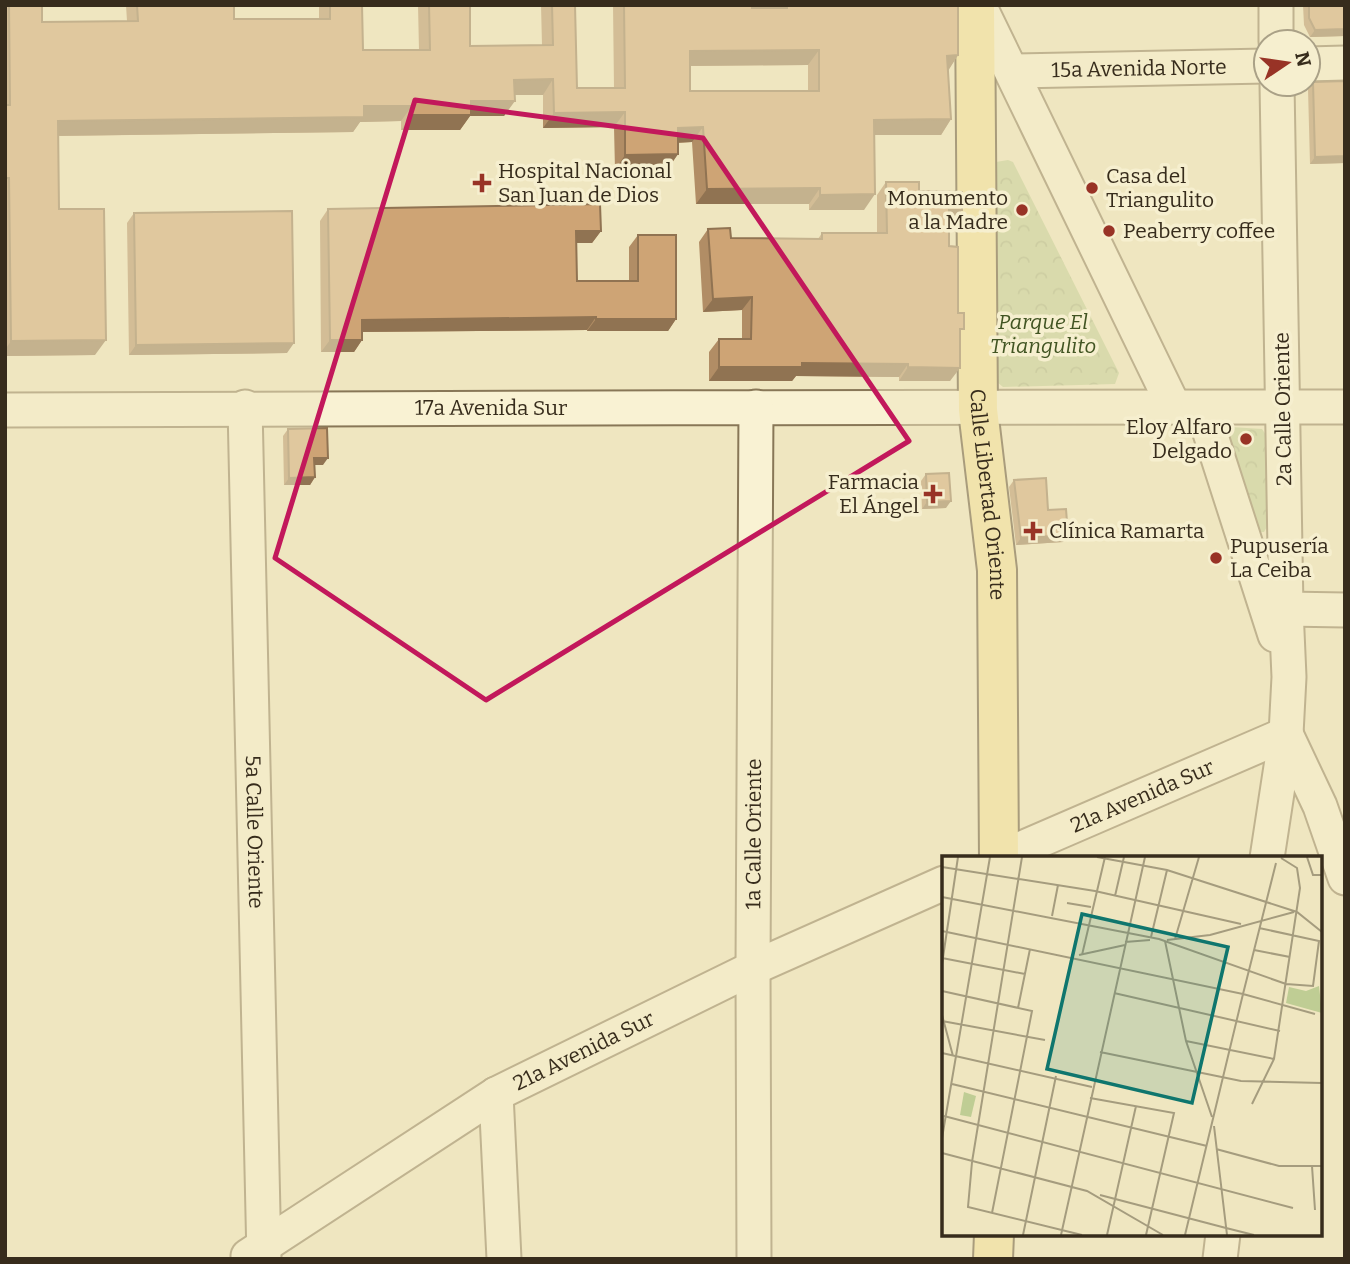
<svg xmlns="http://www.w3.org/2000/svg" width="1350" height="1264" viewBox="0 0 1350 1264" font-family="Bitter,serif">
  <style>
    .forest { fill: url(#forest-crowns) }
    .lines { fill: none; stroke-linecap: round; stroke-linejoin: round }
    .minor-casing { stroke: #887757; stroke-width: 37 }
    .major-casing { stroke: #55442c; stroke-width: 42 }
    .minor { stroke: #f9f2d3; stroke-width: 33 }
    .major { stroke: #f3e196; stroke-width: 38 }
    .wall { fill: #b18d65; fill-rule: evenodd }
    .shaded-wall { fill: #907352 }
    .building { fill: #cea475; stroke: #907352; stroke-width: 2; fill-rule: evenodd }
    .marked { fill: none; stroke: #c2185b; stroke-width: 5; stroke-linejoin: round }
    .poi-dot { fill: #983326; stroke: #f6efcf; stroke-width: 2.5 }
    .labels { text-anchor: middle; stroke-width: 7; stroke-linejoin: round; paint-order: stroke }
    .street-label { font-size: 21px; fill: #372c1c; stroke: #f6efcf }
    .poi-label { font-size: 21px; fill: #372c1c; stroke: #f6efcf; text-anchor: start }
    .park-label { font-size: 21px; font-style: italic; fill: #415422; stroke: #f6efcf }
    .inset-road { fill: none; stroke: #a59c7e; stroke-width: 2 }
    .view { fill: #0f766e; fill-opacity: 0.15; stroke: #0f766e; stroke-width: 3.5 }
    .inset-edge { fill: none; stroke: #372c1c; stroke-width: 3.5 }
  </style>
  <defs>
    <pattern id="forest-crowns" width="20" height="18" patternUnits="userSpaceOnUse" patternTransform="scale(1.75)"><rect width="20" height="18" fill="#bfcd94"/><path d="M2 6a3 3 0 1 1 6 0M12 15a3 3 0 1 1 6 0" fill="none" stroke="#a5b07f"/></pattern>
  </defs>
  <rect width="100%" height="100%" fill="#efe6c0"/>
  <path class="forest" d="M 1008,160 L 1013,162 L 1119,373 L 1115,384 L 1003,387 L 997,382 L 991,166 L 996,162 Z
    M 1231,427 L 1262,429 L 1266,435 L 1268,525 L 1264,532 L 1259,532 L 1224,432 Z"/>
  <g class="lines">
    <defs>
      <g id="minor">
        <path d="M 979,5 L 1174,407"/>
        <path d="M 1276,5 L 1276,42"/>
        <path d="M 1308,64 L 1345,63"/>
        <path id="s1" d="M 1013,71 L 1266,66"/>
        <path id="s2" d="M 245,407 L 264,1259"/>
        <path d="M 1202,408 L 1275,635"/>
        <path id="s3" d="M 5,410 C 452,405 898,410 1345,407"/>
        <path d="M 1286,609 L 1345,610"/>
        <path d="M 1286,734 L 1320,806 L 1345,878"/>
        <path id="s4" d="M 999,858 L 1286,734"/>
        <path d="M 1267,858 L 1286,734 L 1289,677 L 1286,609 L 1277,84"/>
        <path d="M 496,1094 L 504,1259"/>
        <path id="s5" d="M 248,1256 L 496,1094 L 753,968 L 944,883"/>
        <path id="s6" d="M 754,1259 L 753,968 L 756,407"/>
        <path d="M 1220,1259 L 1223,1234"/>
      </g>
      <g id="major">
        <path id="s7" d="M 975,5 L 978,410 L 997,570 L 999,858"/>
        <path d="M 993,1259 L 994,1234"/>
      </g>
    </defs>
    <use href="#minor" class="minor-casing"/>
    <use href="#major" class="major-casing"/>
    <use href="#minor" class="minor"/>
    <use href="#major" class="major"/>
  </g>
  <path class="wall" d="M 5,5 L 42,5 L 42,22 L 127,21 L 126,5 L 234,5 L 234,19 L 319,19 L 319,5 L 362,5 L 363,50 L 419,50 L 418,5 L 470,5 L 470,46 L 542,45 L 541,5 L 575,5 L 577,88 L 614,88 L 613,5 L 752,5 L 752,8 L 776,8 L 776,5 L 958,5 L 958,55 L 948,70 L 951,119 L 941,135 L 874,135 L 864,210 L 809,210 L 809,204 L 696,204 L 692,142 L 678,143 L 678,154 L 667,170 L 615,170 L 614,127 L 543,128 L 543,95 L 515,95 L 504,116 L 470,116 L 460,130 L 401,130 L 401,121 L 360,122 L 353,132 L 58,136 L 59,209 L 95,355 L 5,356 ZM 808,65 L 808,91 L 690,91 L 690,66 Z
    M 1303,5 L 1345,5 L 1345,36 L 1310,37 L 1304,25 Z
    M 1345,81 L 1345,163 L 1310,164 L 1308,89 L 1313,82 Z
    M 886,182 L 919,191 L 962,210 L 952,224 L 949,224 L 949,246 L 958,313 L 960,336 L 950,381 L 899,381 L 899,377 L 796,376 L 792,381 L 709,381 L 709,352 L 719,339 L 742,339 L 742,310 L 703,312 L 699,242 L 708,229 L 731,238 L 818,239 L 822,233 L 877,233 L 877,195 Z
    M 328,209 L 601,231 L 592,243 L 576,243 L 577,281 L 629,281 L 629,247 L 638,235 L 676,319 L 668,331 L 587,331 L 587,330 L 362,332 L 362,340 L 354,352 L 321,352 L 320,221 Z
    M 134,213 L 287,353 L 129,355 L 127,223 Z
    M 288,429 L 323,465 L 314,465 L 315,477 L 310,485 L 284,485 L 283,436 Z
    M 926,474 L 946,508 L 922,509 L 921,481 Z
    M 1014,480 L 1048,510 L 1063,542 L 1016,545 L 1009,487 Z"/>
  <path class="shaded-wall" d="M 1345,29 L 1345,36 L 1310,37 L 1315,30 Z
    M 819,50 L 808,65 L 679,66 L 690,51 Z
    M 958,55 L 948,71 L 947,56 Z
    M 553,79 L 543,95 L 504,95 L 514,80 Z
    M 471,101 L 515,101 L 504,116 L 470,116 L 460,130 L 401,130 L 412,115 Z
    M 364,106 L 412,106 L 401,121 L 360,122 L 353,132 L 47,136 L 58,121 Z
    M 625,112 L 614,127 L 543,128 L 554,113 Z
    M 951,119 L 941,135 L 863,135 L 874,120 Z
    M 703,127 L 692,142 L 667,143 L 678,128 Z
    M 678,154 L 667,170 L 615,170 L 625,155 Z
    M 1345,156 L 1345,163 L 1310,164 L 1315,157 Z
    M 820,188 L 809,204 L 696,204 L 707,189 Z
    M 875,194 L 864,210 L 809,210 L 820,195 Z
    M 949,210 L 962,210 L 952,224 L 940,224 Z
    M 576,231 L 601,231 L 592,243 L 568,243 Z
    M 752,297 L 742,310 L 703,312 L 713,299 Z
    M 596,317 L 587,330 L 354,332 L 362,320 Z
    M 596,319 L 676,319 L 668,331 L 587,331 Z
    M 106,340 L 95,355 L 5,356 L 5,350 L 11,341 Z
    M 330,340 L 362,340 L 354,352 L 321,352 Z
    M 294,343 L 287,353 L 129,355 L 136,345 Z
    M 802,363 L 908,364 L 899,377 L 796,376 L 792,381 L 709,381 L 719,367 Z
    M 908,367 L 960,368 L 950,381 L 899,381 Z
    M 314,458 L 328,458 L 323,465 L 309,465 Z
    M 315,477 L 310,485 L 284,485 L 289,478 Z
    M 951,501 L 946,508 L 922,509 L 927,502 Z
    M 1068,535 L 1063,542 L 1016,545 L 1021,538 Z"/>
  <path class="building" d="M 9,5 L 42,5 L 42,22 L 138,21 L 137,5 L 234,5 L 234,19 L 330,19 L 330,5 L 362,5 L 363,50 L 430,50 L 429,5 L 470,5 L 470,46 L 553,45 L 552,5 L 575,5 L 577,88 L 625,88 L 624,5 L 752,5 L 752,8 L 787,8 L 787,5 L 958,5 L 958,55 L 947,56 L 951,119 L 874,120 L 875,194 L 820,195 L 820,188 L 707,189 L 703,127 L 678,128 L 678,154 L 625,155 L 625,112 L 554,113 L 553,79 L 514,80 L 515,101 L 471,101 L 471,115 L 412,115 L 412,106 L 364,106 L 364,117 L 58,121 L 59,209 L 104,209 L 106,340 L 11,341 L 9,178 L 5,178 L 5,105 L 10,105 ZM 819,50 L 819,91 L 690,91 L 690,51 Z
    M 1309,5 L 1345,5 L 1345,29 L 1315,30 L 1309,18 Z
    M 1345,81 L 1345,156 L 1315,157 L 1313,82 Z
    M 886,182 L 919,182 L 919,191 L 962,192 L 962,210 L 949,210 L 949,246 L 958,247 L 958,313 L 964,313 L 964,329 L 960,329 L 960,368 L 908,367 L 908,364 L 802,363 L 802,367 L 719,367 L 719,339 L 751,339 L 752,297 L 713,299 L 708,229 L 730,228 L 731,238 L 822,239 L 822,233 L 887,233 Z
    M 600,204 L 601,231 L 576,231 L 577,281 L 638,281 L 638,235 L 676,235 L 676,319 L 596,319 L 596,317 L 362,320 L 362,340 L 330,340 L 328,209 Z
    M 292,211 L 294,343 L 136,345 L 134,213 Z
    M 327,428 L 328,458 L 314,458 L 315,477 L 289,478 L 288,429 Z
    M 949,473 L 951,501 L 927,502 L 926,474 Z
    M 1046,478 L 1048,510 L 1066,509 L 1068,535 L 1021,538 L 1014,480 Z"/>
  <path d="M0 0H1350V1264H0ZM 415,100 L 703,138 L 909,441 L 486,700 L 275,558 Z" fill="#efe6c0" fill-opacity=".55" fill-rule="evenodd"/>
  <path class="marked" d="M 415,100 L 703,138 L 909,441 L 486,700 L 275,558 Z"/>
  <g class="poi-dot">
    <path d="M478.5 172.5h7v7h7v7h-7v7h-7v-7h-7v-7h7z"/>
    <circle cx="1092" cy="188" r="7"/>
    <circle cx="1022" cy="210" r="7"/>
    <circle cx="1109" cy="231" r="7"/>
    <circle cx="1246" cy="439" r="7"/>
    <path d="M929.5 483.5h7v7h7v7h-7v7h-7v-7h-7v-7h7z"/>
    <path d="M1029.5 520.5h7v7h7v7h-7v7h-7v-7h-7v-7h7z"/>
    <circle cx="1216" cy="558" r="7"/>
  </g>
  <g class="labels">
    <g class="street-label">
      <text dy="7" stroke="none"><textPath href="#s1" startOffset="126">15a Avenida Norte</textPath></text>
      <text dy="7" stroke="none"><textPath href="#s3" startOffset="486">17a Avenida Sur</textPath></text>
      <text transform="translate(1283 409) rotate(-91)" y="7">2a Calle Oriente</text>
      <text dy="7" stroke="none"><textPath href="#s7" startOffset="490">Calle Libertad Oriente</textPath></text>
      <text dy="7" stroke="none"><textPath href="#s4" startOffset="156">21a Avenida Sur</textPath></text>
      <text dy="7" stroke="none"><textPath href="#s2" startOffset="425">5a Calle Oriente</textPath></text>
      <text dy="7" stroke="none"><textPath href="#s6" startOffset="425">1a Calle Oriente</textPath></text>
      <text dy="7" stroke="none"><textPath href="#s5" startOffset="394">21a Avenida Sur</textPath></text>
    </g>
    <g class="poi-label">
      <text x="498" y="178">Hospital Nacional<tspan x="498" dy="24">San Juan de Dios</tspan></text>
      <text x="1106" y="183">Casa del<tspan x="1106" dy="24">Triangulito</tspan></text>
      <text x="1008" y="205" text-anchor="end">Monumento<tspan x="1008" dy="24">a la Madre</tspan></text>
      <text x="1123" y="238">Peaberry coffee</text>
      <text x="1232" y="434" text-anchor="end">Eloy Alfaro<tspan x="1232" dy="24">Delgado</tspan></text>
      <text x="919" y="489" text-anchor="end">Farmacia<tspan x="919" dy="24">El Ángel</tspan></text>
      <text x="1049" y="538">Clínica Ramarta</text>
      <text x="1230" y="553">Pupusería<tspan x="1230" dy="24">La Ceiba</tspan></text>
    </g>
    <g class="park-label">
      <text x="1043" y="329">Parque El<tspan x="1043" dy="24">Triangulito</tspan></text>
    </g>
  </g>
  <g transform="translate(942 856)">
    <rect width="380" height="380" fill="#efe6c0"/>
    <path d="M 377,130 L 380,157 L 344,147 L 347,131 L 364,135 Z" fill="#bfcd94"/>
    <path d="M 22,236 L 34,240 L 29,261 L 18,259 Z" fill="#bfcd94"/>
    <path class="inset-road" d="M 155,1 L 225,14 L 355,56 L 380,76M 365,1 L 371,19 L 380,19M 334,7 L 301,138 L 373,158M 0,11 L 153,35 L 299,68M 173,40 L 182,1M 0,41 L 217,83 L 344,128 L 371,130 L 377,85 L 317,72M 125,47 L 149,51M 110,60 L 116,29M 0,75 L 301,138 L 243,379M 209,81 L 225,14M 233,83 L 257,1M 225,84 L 268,79 L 352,56M 223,85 L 244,185 L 270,261M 183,86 L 208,84M 312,94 L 348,101M 137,99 L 183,89M 140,99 L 163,1M 0,102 L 83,118M 0,108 L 16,1M 0,135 L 90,155 L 50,357M 172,137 L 338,175M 76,152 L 88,93M 0,159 L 11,200M 0,165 L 103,184M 244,185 L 332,203M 158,196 L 299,225 L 380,227M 0,197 L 150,231M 10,228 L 265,290M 148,242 L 232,257 L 204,379M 310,248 L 332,203 L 358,32 L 355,12 L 339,2M 2,260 L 351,352M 272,270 L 285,379M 0,282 L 48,1M 274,293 L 337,310 L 380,310M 0,297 L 145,335 L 221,379M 30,306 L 26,351 L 140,379M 30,306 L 80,1M 370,310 L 373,354M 158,339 L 284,372M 284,372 L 312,379M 81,379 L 114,220M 119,379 L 203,1M 165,379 L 194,250"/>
    <path class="view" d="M 140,58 L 286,91 L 250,247 L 105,213 Z"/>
    <rect width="380" height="380" class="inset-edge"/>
  </g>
  <rect width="1350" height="1264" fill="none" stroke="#372c1c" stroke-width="14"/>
  <g transform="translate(1287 63) rotate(77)"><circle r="33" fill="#f6efcf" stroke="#aaa187" stroke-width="2"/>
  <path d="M0-5L12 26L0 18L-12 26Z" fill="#983326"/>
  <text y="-10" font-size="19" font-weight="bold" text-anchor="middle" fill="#372c1c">N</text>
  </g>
</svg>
